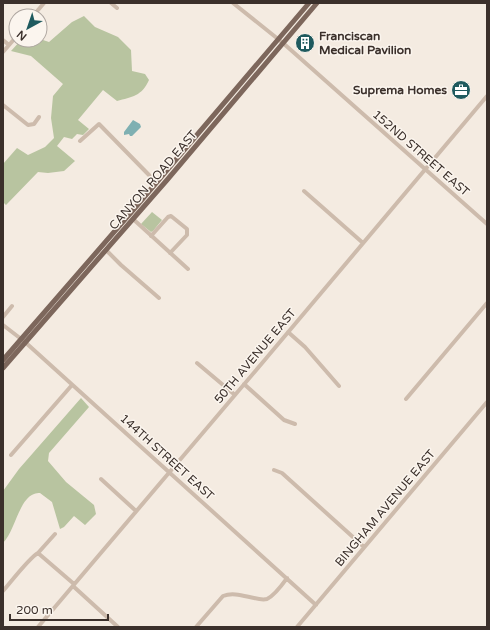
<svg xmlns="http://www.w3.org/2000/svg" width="490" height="630" viewBox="0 0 490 630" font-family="'Varela Round',sans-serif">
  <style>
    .green { fill: #b8c4a0 }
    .water { fill: #7fb0b2 }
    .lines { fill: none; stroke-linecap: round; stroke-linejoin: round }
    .minor { stroke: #cdbbac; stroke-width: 4 }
    .major { stroke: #7d675c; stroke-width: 5 }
    .labels { text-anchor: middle; stroke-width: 3; stroke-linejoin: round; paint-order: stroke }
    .poi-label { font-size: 12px; font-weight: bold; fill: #3b302b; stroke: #fbf5ee; text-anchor: start }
    .street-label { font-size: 12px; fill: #3b302b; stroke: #fbf5ee }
  </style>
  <rect width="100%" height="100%" fill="#f4ebe1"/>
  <path class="green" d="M 84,16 L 95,27 L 118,37 L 131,50 L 132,71 L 145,74 L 149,80 C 142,96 132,97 117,101 L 103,90 L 78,120 L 89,129 L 83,135 L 77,134 L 72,139 L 64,137 L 57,146 L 75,161 L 64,171 L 48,173 L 38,172 L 6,205 L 3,202 L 3,164 L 17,148 L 28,155 L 45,147 L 54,138 L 51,118 L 53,96 L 63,84 L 31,56 L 11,51 L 21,40 L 40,40 L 40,39 L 49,42 L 72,22 Z
    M 152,212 L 162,220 L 153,231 L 151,232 L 141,224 Z
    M 81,398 L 89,407 L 49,453 L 48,461 L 66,482 L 94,505 L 96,514 L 85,525 L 74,516 L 64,527 L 60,529 L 52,502 L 40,493 C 38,493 36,493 34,494 C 19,499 15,531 3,543 L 3,491 L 19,469 Z"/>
  <path class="water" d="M 133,120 L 140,124 L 141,127 L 132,136 L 130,136 L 129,134 L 124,135 L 124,132 Z"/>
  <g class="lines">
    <path class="minor" d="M 111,3 L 117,8
      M 233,3 L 283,43 L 487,224
      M 33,16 L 44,3
      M 3,40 L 9,45
      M 3,52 L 16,37
      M 3,105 L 28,125 L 34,124 L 39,117
      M 80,141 L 99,124 L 149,175 L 157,182
      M 304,191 L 363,243
      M 133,219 L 188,269
      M 151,236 L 168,217 L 171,216 L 187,229 L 187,235 L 170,253
      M 106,250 L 121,265 L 159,298
      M 3,317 L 12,306
      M 3,325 L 25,342 L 316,605
      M 288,332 L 305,347 L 339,386
      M 197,363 L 235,395
      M 244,384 L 284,420 L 295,424
      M 406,399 L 487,303
      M 11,455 L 72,385
      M 274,470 L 282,473 L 364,547
      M 101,479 L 136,511
      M 38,553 L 74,584
      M 73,586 L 118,627
      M 3,591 C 11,582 29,558 38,553 L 55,534
      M 38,627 L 263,362 L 487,96
      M 196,627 L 223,596 C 233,592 244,596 254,598 C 258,599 263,600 267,599 C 275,595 282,585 287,578
      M 297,627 L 487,402"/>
    <path class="major" d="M 3,360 L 134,209 L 309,3
      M 3,368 L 167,180 L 317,3"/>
  </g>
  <defs>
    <symbol id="building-disc" viewBox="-11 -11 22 22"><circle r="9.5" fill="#1f5a5e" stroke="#fbf5ee"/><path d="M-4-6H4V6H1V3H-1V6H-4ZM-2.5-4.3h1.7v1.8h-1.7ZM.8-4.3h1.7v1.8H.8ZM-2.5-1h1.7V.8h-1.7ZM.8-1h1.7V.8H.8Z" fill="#fff"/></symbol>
    <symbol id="office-disc" viewBox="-11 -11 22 22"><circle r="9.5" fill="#1f5a5e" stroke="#fbf5ee"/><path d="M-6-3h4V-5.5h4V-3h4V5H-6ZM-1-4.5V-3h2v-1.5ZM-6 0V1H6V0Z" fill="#fff"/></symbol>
  </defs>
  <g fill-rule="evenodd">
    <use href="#building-disc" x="294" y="32" width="22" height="22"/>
    <use href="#office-disc" x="450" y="79" width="22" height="22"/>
  </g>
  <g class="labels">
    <g class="poi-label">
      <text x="319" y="40">Franciscan<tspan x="319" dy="14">Medical Pavilion</tspan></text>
      <text x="447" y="94" text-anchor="end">Suprema Homes</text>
    </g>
    <g class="street-label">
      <text transform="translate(421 153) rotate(41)" y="4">152ND STREET EAST</text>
      <text transform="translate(153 180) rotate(-49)" y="4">CANYON ROAD EAST</text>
      <text transform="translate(255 356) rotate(-50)" y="4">50TH AVENUE EAST</text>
      <text transform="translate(167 457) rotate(42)" y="4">144TH STREET EAST</text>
      <text transform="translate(385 508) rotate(-50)" y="4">BINGHAM AVENUE EAST</text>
    </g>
  </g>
  <rect width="490" height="630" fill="none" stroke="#3b302b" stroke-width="8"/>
  <g transform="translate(28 28) rotate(220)"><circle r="19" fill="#fbf5ee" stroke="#aea6a0"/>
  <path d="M0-3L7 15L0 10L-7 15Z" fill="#1f5a5e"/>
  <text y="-6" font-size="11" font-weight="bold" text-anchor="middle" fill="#3b302b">N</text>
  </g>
  <path d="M10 614v6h98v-6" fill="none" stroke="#3b302b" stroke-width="2"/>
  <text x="16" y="614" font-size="12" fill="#3b302b" stroke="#fbf5ee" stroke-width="3" paint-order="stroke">200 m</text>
</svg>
